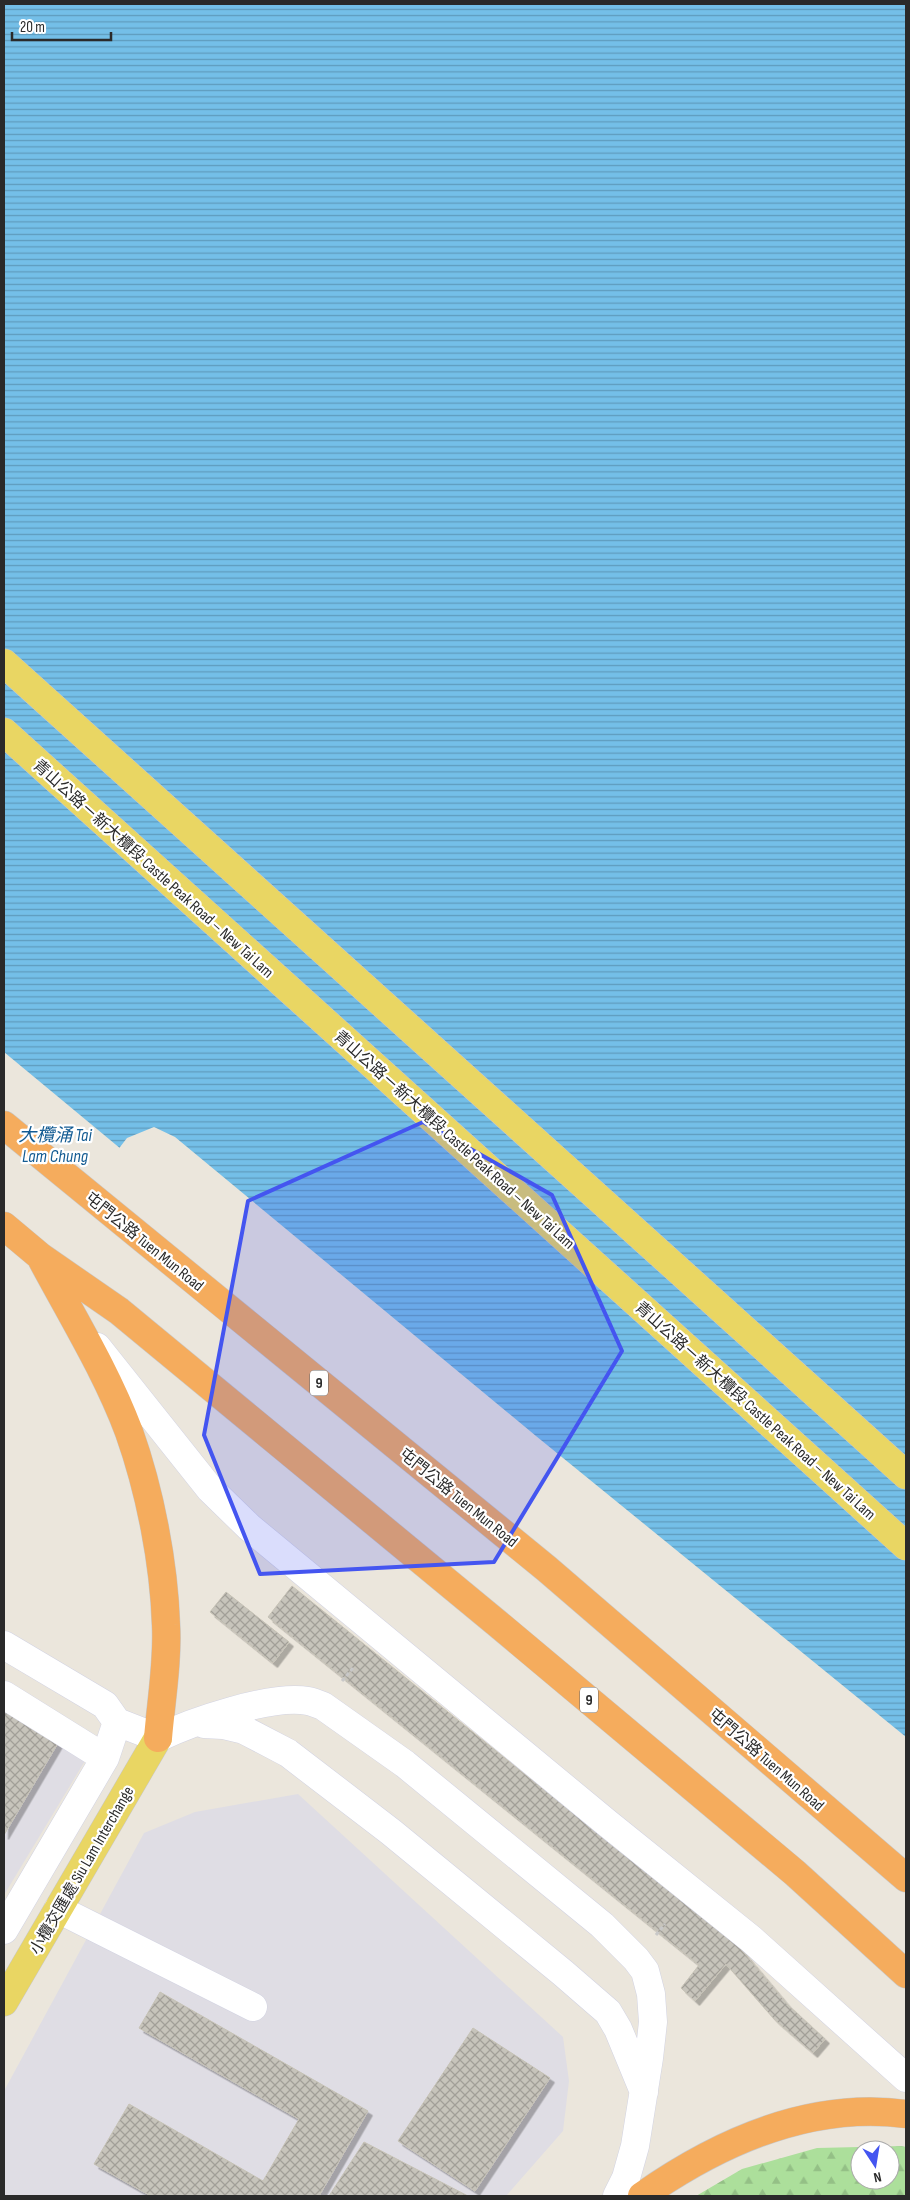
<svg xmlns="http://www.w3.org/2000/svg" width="910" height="2200" viewBox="0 0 910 2200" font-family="'Sofia Sans Condensed','Noto Sans TC',sans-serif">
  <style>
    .industrial { fill: #dfdde4 }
    .forest { fill: url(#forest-firs); fill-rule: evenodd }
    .water { fill: url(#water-rules) }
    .pier { fill: #ebe6dc }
    .building { fill: url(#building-cross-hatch); stroke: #c6c2b6; filter: url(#shadow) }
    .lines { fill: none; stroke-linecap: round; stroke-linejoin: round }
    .minor-casing { stroke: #d2d3e2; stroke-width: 29 }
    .major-casing { stroke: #c8c8c8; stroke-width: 29 }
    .highway-casing { stroke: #c8c8c8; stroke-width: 29 }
    .path { stroke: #c8c8c8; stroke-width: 3; stroke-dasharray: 4 2.5; stroke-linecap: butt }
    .minor { stroke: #fff; stroke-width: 28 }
    .major { stroke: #e9d663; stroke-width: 28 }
    .highway { stroke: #f5ac5d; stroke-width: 28 }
    .marked { fill: #4455f0; fill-opacity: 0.2; stroke: #4455f0; stroke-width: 4; stroke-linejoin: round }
    .labels { text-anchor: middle; stroke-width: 4.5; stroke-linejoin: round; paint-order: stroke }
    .shield { fill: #fff; stroke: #6a6a6a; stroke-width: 1 }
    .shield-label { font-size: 15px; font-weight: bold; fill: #2a2a2a }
    .street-label { font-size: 16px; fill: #2a2a2a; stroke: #fff }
    .water-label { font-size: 18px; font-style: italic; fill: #145c93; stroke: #fff }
  </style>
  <defs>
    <pattern id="forest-firs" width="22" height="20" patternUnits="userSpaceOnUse" patternTransform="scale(1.25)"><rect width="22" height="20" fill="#acdf9b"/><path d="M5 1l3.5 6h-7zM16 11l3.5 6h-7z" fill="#94c086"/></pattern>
    <pattern id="water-rules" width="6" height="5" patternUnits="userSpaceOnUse" patternTransform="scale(1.25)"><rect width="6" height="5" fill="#74bfe8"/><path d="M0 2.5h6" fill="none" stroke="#5f9bbc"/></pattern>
    <pattern id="building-cross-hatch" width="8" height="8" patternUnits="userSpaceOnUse" patternTransform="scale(1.25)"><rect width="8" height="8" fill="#c7c4bb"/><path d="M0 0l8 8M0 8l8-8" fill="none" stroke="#a29f98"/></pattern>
    <filter id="shadow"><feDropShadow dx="4.5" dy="4.5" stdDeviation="0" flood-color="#0004"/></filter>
  </defs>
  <rect width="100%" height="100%" fill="#ebe6dc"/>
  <path class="industrial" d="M 4,1681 L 97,1741 L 4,1895 Z
    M 298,1794 L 563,2037 L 569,2081 L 563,2131 L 506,2196 L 4,2196 L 4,2091 L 144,1833 L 195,1812 Z"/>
  <path class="forest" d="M 902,2146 L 906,2147 L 906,2196 L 696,2196 L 742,2169 L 817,2148 ZM 860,2150 L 890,2150 L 890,2180 L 860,2180 Z"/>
  <path class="water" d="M 4,4 L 906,4 L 906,1737 L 536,1436 L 175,1137 L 154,1127 L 127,1138 L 4,1297 Z"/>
  <path class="pier" d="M 4,1052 L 121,1149 L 4,1300 Z"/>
  <path class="building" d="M 292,1586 L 740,1948 L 787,2004 L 825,2039 L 813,2053 L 774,2019 L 726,1964 L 695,2001 L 681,1988 L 699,1965 L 268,1617 Z
    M 226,1592 L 289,1642 L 273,1663 L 210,1612 Z
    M 4,1711 L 58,1743 L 4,1835 Z
    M 160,1992 L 368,2111 L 319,2196 L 151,2196 L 94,2164 L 129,2104 L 263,2181 L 299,2119 L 139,2028 Z
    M 473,2028 L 550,2078 L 475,2191 L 398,2141 Z
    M 364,2142 L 468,2196 L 329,2196 Z"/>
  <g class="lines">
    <defs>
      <path id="minor" d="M 97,1347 L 210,1489 L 249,1527 L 607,1823 L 751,1939 L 906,2078
        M 4,1645 L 105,1705 L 117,1722 L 158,1738 C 191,1722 272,1694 308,1701 C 313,1702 318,1704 323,1706 L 405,1764 L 602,1925 L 636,1959 L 645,1971 L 651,1994 L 653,2022 L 649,2058 L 635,2146 L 626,2178 L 617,2196
        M 4,1695 L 105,1758
        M 204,1724 L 223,1725 L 244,1730 L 288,1753 L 391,1832 L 563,1973 L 608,2012 L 618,2029 L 644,2092
        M 58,1909 L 253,2007
        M 4,1930 L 105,1758 L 117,1722"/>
      <path id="major" d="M 4,663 L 906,1475
        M 4,732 L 906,1546
        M 4,2002 L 158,1738"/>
      <path id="highway" d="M 4,1125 L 547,1569 L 906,1878
        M 4,1226 L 41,1257 L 119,1311 L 498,1624 L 795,1873 L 906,1974
        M 42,1260 C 72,1316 107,1373 129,1432 C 150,1491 164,1563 166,1625 C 168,1661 161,1702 158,1738
        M 642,2196 C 719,2142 809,2101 906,2114"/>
    </defs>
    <use href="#minor" class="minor-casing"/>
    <use href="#major" class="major-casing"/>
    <use href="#highway" class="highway-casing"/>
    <path class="path" d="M 342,1681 L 353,1668
      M 656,1935 L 665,1924"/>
    <use href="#minor" class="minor"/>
    <use href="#major" class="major"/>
    <use href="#highway" class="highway"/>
  </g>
  <path class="marked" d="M 423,1122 L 552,1195 L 622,1351 L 494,1562 L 260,1574 L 204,1435 L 248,1201 Z"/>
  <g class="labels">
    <g class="shield">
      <rect x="310" y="1370.5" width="18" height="25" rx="4"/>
      <rect x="580" y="1687.5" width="18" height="25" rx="4"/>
    </g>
    <g class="shield-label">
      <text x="319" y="1388">9</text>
      <text x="589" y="1705">9</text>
    </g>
    <g class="street-label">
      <text transform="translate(154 868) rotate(42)" y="6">青山公路－新大欖段 Castle Peak Road – New Tai Lam</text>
      <text transform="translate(455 1139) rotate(42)" y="6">青山公路－新大欖段 Castle Peak Road – New Tai Lam</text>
      <text transform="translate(145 1241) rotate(39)" y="6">屯門公路 Tuen Mun Road</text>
      <text transform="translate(756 1410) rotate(42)" y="6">青山公路－新大欖段 Castle Peak Road – New Tai Lam</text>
      <text transform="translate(459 1497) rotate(39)" y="6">屯門公路 Tuen Mun Road</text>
      <text transform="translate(767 1759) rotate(41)" y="6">屯門公路 Tuen Mun Road</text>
      <text transform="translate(81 1870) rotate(-60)" y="6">小欖交匯處 Siu Lam Interchange</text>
    </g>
    <g class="water-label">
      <text x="55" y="1141">大欖涌 Tai<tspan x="55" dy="21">Lam Chung</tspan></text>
    </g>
  </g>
  <rect width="910" height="2200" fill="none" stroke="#2a2a2a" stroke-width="10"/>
  <g transform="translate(875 2165) rotate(168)"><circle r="24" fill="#ffffff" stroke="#aaaaaa"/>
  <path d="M0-4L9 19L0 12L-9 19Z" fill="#4455f0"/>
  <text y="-8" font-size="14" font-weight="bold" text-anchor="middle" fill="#2a2a2a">N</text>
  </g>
  <path d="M12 32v8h99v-8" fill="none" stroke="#2a2a2a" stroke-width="2.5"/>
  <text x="20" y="32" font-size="15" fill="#2a2a2a" stroke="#ffffff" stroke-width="4" paint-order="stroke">20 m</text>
</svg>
